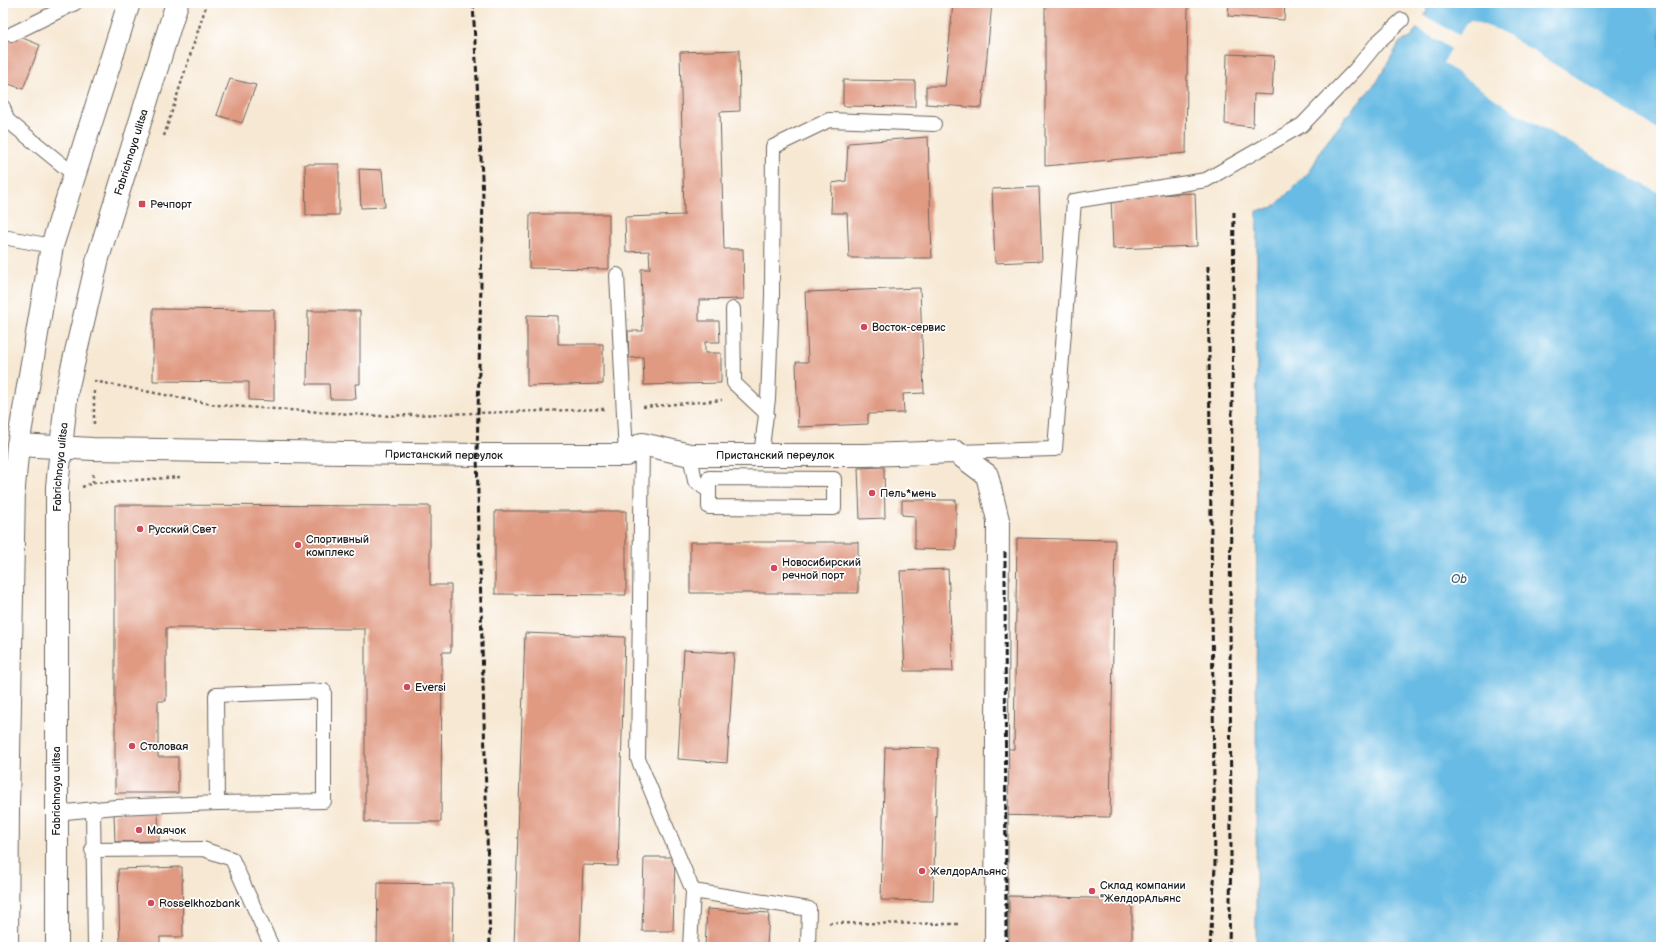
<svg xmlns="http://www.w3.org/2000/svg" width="1664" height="950" viewBox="0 0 1664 950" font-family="'Balsamiq Sans',sans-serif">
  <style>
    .water { fill: #68bbe4; stroke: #426c80 }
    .pier { fill: #f7e8d3 }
    .building { fill: #e09a82 }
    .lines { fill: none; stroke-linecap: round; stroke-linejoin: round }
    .service-casing { stroke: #69635c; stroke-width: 16 }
    .minor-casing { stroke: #69635c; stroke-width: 24 }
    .primary-casing { stroke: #69635c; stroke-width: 24 }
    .path { stroke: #69635c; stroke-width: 2.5; stroke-dasharray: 3 3; stroke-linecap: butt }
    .service { stroke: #fff; stroke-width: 14 }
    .minor { stroke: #fff; stroke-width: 22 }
    .primary { stroke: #fff; stroke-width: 22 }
    .rail { stroke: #1c1c1c; stroke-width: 3; stroke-dasharray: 6 3; stroke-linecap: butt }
    .poi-dot { fill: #d1495b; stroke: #fff; stroke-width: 1.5 }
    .labels { text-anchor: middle; stroke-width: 3.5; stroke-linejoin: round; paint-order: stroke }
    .street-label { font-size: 11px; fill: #1c1c1c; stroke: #fff }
    .poi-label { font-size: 11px; fill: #1c1c1c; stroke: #fff; text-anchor: start }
    .water-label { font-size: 12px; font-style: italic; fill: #3a5c6c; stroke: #fff }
  </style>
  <rect width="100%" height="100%" fill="#fff"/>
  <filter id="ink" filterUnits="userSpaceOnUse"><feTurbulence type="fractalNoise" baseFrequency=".025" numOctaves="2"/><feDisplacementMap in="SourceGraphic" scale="8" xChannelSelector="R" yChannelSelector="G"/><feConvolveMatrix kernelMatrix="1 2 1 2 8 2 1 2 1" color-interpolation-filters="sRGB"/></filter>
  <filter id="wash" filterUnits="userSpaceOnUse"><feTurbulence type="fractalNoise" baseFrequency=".012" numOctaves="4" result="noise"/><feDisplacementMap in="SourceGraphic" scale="16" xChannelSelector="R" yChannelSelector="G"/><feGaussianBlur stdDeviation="0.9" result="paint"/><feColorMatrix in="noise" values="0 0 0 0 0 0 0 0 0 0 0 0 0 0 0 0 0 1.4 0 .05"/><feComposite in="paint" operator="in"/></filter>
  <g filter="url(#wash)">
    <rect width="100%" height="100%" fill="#f7e8d3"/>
    <path class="water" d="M 1427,3 L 1661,3 L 1661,947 L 1256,947 L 1257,211 L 1274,207 L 1310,171 L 1323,147 L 1355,106 L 1377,82 L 1400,42 L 1411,38 L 1427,12 Z"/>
    <path class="pier" d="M 1423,15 L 1459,35 L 1470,20 L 1501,31 L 1661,131 L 1661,194 L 1516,113 L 1443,63 L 1451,49 L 1415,27 Z"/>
    <g id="blocks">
      <path class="building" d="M 953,3 L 992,3 L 982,108 L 926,104 L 926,86 L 945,86 Z
        M 1045,3 L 1188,3 L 1186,153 L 1045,166 Z
        M 1229,3 L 1285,3 L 1284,20 L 1228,16 Z
        M 3,30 L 40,45 L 23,89 L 3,82 Z
        M 739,50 L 740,111 L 720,112 L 724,249 L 743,249 L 744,299 L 699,300 L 699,321 L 719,321 L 720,342 L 705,342 L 705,353 L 721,353 L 721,383 L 644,385 L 643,357 L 629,358 L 628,331 L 643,331 L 641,269 L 650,269 L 649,251 L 626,252 L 625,217 L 684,215 L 680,52 Z
        M 1227,54 L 1274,56 L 1272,95 L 1254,94 L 1253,127 L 1225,124 Z
        M 230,79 L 256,85 L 242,123 L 217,115 Z
        M 843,80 L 915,81 L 915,107 L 843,106 Z
        M 928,137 L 932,258 L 849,258 L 847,213 L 831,213 L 832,183 L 846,181 L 848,143 Z
        M 305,164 L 339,164 L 339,215 L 306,215 Z
        M 359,169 L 382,170 L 385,207 L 361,208 Z
        M 1039,187 L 1042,261 L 995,263 L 992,189 Z
        M 1195,193 L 1197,246 L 1113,249 L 1111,197 Z
        M 530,214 L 609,214 L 609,269 L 529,268 Z
        M 920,288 L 924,393 L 903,394 L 904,413 L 868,414 L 868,424 L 798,427 L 796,362 L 808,362 L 805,292 Z
        M 153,309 L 274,310 L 274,401 L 249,400 L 249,382 L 153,381 Z
        M 308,311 L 360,311 L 360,384 L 355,384 L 356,399 L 330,399 L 329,384 L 307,384 Z
        M 527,315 L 558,316 L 558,344 L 603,344 L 603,384 L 527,386 Z
        M 884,467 L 885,518 L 860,519 L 858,468 Z
        M 902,500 L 956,500 L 956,550 L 915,549 L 915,516 L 902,515 Z
        M 115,505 L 430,506 L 430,585 L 451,585 L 451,652 L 442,652 L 441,822 L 365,822 L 365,629 L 166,628 L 166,701 L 158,701 L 158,757 L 178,757 L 178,793 L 115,793 Z
        M 495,511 L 626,511 L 626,595 L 495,594 Z
        M 1017,538 L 1115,540 L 1110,817 L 987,815 L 988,749 L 1014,749 Z
        M 690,542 L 858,542 L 858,593 L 690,593 Z
        M 948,569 L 953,671 L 905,671 L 900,571 Z
        M 525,633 L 625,637 L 618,866 L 583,865 L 580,947 L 514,947 Z
        M 684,650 L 734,653 L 727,763 L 678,759 Z
        M 885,747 L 938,748 L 933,901 L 881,900 Z
        M 158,811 L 159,841 L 115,842 L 114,813 Z
        M 644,857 L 675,857 L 673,931 L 642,931 Z
        M 182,867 L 183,937 L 160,937 L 160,947 L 120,947 L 118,869 Z
        M 378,883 L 453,884 L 452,947 L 377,947 Z
        M 1009,896 L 1132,899 L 1132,947 L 1009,947 Z
        M 707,909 L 769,913 L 767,947 L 705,947 Z"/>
    </g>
  </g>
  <g filter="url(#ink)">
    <use href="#blocks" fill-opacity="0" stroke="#69635c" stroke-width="1"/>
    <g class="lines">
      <defs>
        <path id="service" d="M 12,34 L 75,3
          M 3,107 L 7,120 L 76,176
          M 3,237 L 52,246
          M 617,275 L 626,455
          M 733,309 L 734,383 L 767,414
          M 642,444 L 638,759 L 693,891 L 690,947
          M 956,452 L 1055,449 L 1074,201 L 1206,180 L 1302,125 L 1356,69 L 1378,42 L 1402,20
          M 690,455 L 695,481 L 709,491
          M 761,455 L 768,399 L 772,295 L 773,147 L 829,120 L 934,124
          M 709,478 L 834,479 L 834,508 L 709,507 Z
          M 93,809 L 95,947
          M 56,813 L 116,807 L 217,803 L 324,801 L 324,691 L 216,695 L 217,803
          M 92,850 L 203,849 L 232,859 L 272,947
          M 693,891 L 809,909 L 808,947"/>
        <g id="minor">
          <path id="s1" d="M 18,445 L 93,449 L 477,455 L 626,455 L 642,444 L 690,455 L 865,455 L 956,452 L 987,475 L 998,520 L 996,947"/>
        </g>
        <g id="primary">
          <path d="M 7,947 L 8,809 L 14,487 L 18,445 L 52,246 L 129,3"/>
          <path id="s2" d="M 57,947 L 57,487 L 67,390 L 98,258 L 177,3"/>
        </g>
      </defs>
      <use href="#service" class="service-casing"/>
      <use href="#minor" class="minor-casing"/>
      <use href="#primary" class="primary-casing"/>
      <path class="path" d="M 164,136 L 207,3
        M 94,381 L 216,405 L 380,416 L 604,409
        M 643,407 L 722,400
        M 94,424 L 94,389
        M 93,483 L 93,473
        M 82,487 L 93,483 L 180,477
        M 829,923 L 958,924"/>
      <use href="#service" class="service"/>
      <use href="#minor" class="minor"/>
      <use href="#primary" class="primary"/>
      <path class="rail" d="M 473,3 L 483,197 L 477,455 L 490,947
        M 1208,266 L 1215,867 L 1210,947
        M 1005,552 L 1006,947
        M 1229,947 L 1231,856 L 1230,613 L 1234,209"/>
    </g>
  </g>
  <g class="poi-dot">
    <rect x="138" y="200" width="8" height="8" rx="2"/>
    <circle cx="864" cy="327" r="4"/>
    <circle cx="872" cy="493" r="4"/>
    <circle cx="140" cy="529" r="4"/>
    <circle cx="298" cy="545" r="4"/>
    <circle cx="774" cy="568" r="4"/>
    <circle cx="407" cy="687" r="4"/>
    <circle cx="132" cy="746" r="4"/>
    <circle cx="139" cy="830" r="4"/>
    <circle cx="922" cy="871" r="4"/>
    <circle cx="1092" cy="891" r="4"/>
    <circle cx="151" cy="903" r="4"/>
  </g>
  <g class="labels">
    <g class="street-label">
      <text dy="4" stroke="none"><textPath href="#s2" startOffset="804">Fabrichnaya ulitsa</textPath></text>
      <text dy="4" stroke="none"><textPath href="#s1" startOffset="426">Пристанский переулок</textPath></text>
      <text dy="4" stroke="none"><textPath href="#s1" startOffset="762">Пристанский переулок</textPath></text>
      <text dy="4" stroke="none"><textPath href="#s2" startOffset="480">Fabrichnaya ulitsa</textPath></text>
      <text transform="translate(56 791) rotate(-90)" y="4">Fabrichnaya ulitsa</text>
    </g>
    <g class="poi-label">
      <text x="150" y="208">Речпорт</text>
      <text x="872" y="331">Восток-сервис</text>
      <text x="880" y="497">Пель*мень</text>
      <text x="148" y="533">Русский Свет</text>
      <text x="306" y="543">Спортивный<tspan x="306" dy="13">комплекс</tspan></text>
      <text x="782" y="566">Новосибирский<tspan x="782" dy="13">речной порт</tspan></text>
      <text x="415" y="691">Eversi</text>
      <text x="140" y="750">Столовая</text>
      <text x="147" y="834">Маячок</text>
      <text x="930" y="875">ЖелдорАльянс</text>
      <text x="1100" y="889">Склад компании<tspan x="1100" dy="13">"ЖелдорАльянс</tspan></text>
      <text x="159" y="907">Rosselkhozbank</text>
    </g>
    <g class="water-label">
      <text x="1459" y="583">Ob</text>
    </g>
  </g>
  <rect width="1664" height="950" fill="none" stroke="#fff" stroke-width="16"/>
</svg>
